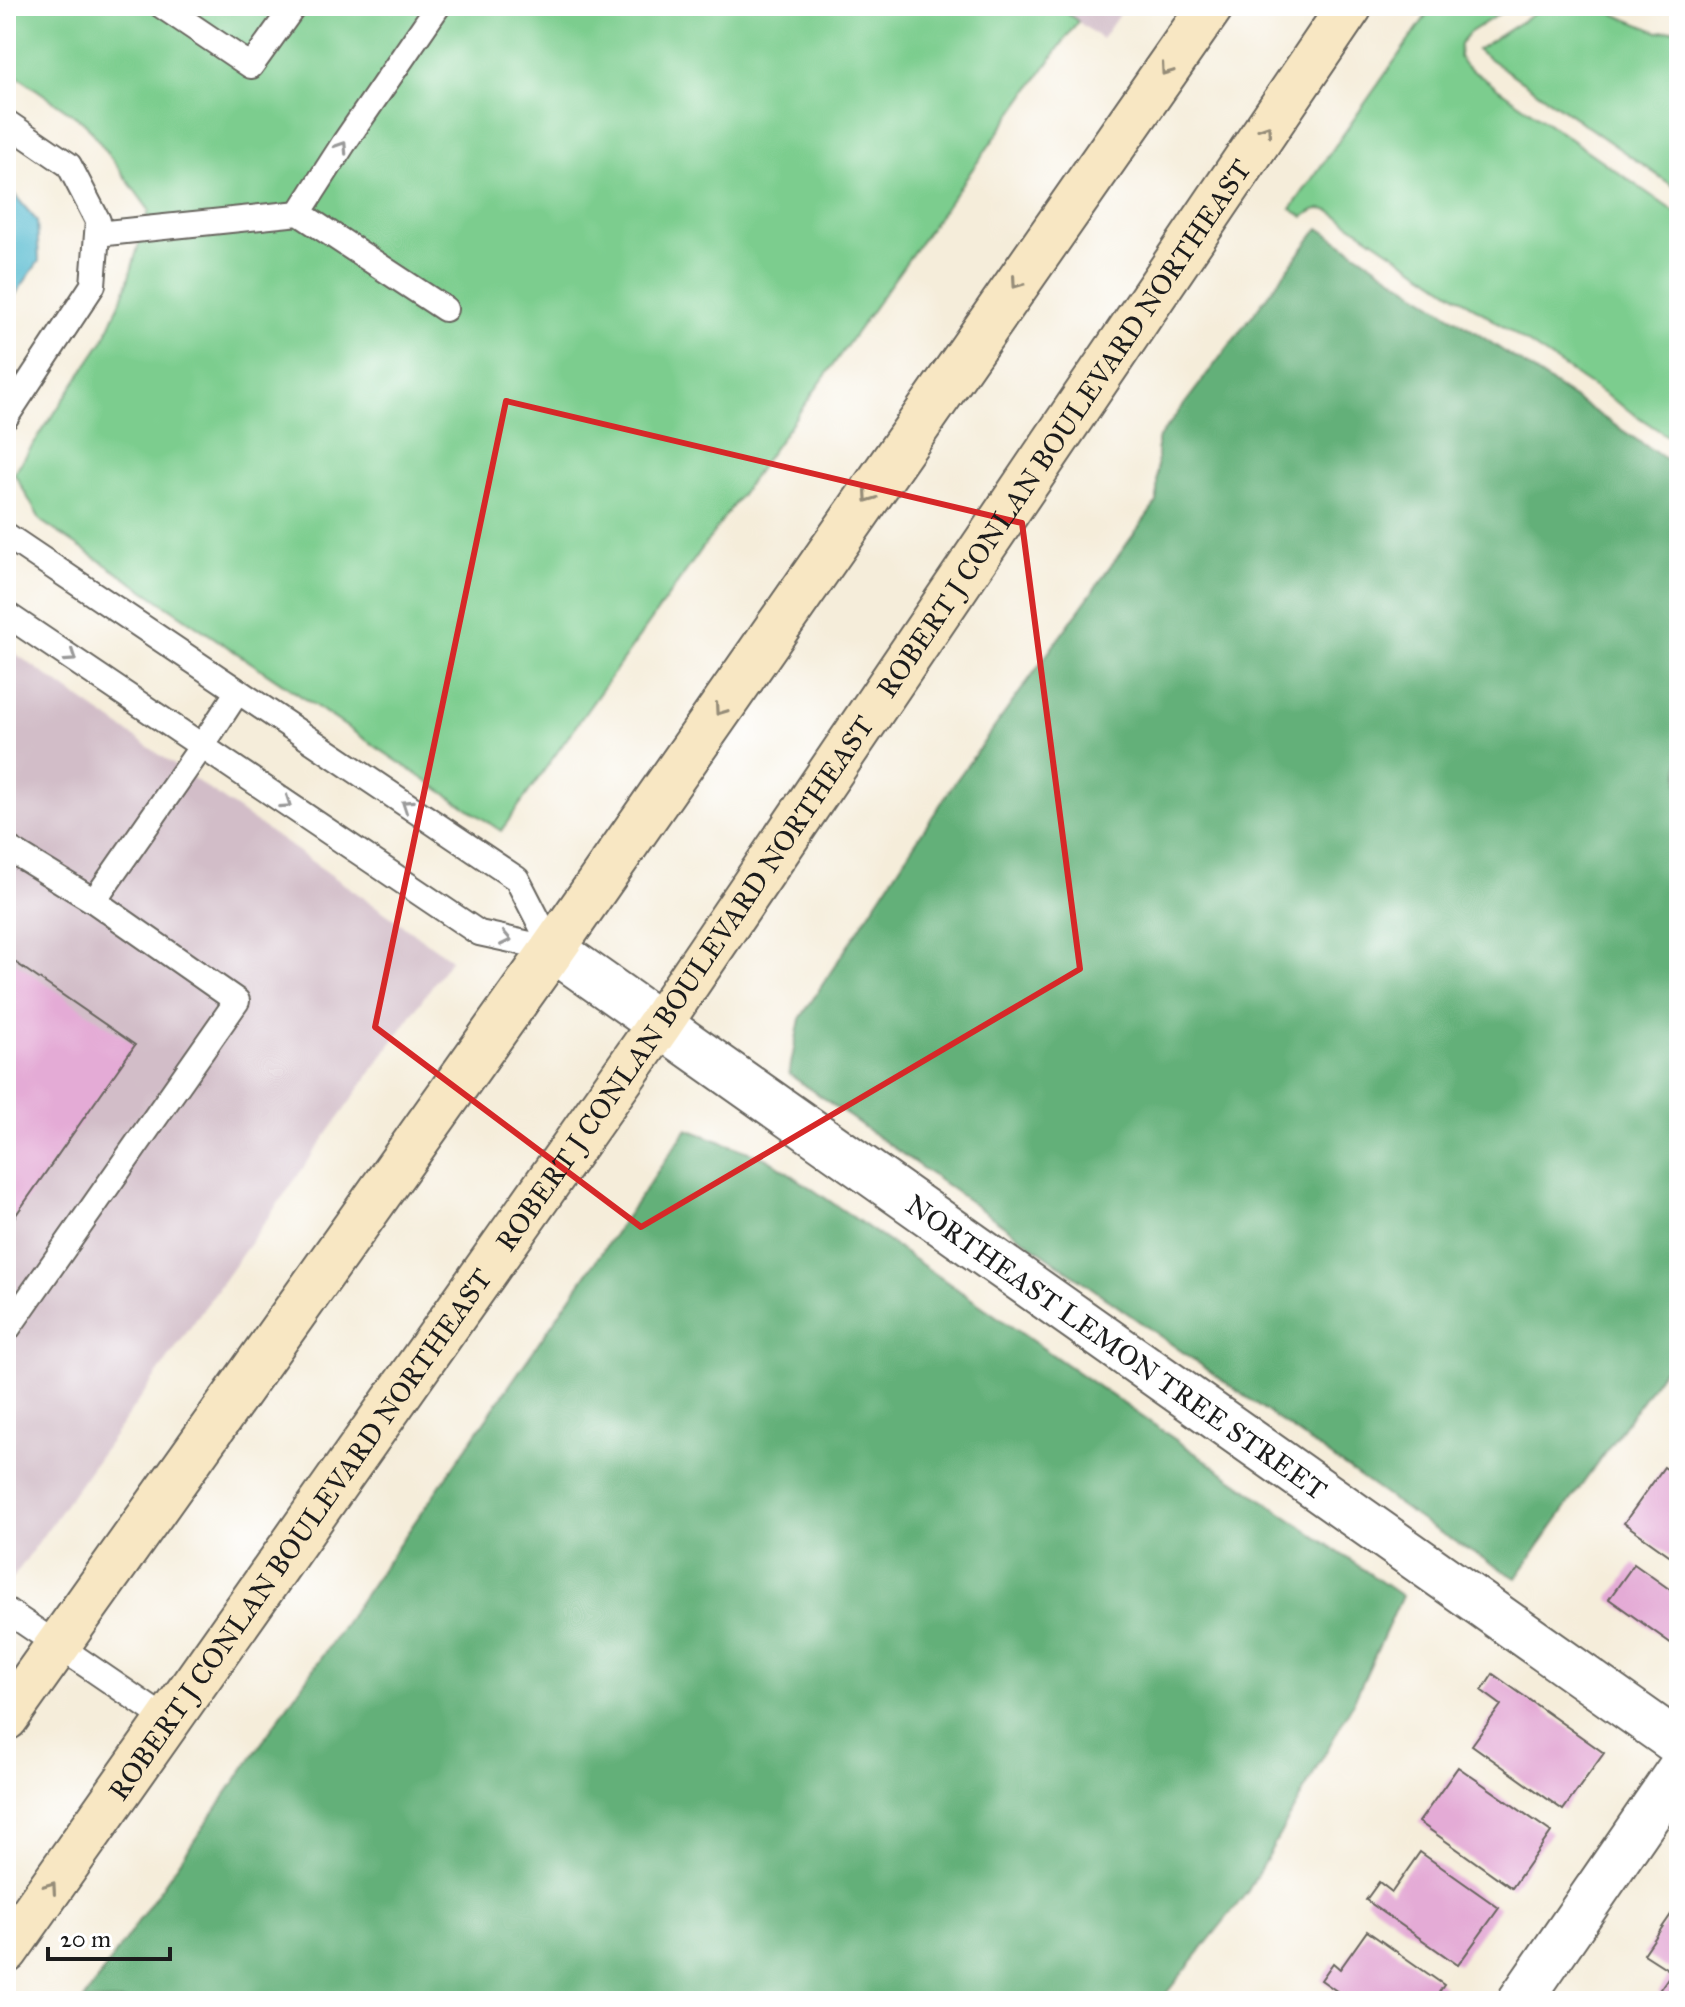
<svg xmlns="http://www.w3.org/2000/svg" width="1685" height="2007" viewBox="0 0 1685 2007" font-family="'IM FELL Great Primer',serif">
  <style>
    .industrial { fill: #d2bdc8 }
    .green { fill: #7bcd8e; stroke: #4c7455; stroke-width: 2 }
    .forest { fill: #64b079; stroke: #40664a; stroke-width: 2 }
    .water { fill: #52b9cf; stroke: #376a76; stroke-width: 2 }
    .building { fill: #e4abd6 }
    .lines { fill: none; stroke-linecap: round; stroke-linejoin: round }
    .service-casing { stroke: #68655e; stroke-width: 28 }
    .minor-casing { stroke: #68655e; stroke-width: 48 }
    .secondary-casing { stroke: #68655e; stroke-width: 48 }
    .service { stroke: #fff; stroke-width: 24 }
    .minor { stroke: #fff; stroke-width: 44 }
    .secondary { stroke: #f8e7c3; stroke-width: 44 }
    .oneway { stroke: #958c78 }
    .oneway2 { stroke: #999 }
    .marked { fill: none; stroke: #d62828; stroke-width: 6; stroke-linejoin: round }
    .labels { text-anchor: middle; stroke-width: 6; stroke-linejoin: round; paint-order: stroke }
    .street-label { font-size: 28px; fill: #1c1c1c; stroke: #fff }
  </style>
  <rect width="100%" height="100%" fill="#fff"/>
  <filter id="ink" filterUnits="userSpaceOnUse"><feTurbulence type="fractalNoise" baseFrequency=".0125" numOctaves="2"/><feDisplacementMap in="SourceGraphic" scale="16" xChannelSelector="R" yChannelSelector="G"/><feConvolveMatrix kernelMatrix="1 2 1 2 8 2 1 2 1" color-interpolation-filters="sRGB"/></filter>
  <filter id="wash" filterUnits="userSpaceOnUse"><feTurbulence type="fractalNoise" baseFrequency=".006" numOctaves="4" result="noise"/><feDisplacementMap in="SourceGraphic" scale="32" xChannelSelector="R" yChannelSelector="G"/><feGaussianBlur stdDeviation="1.8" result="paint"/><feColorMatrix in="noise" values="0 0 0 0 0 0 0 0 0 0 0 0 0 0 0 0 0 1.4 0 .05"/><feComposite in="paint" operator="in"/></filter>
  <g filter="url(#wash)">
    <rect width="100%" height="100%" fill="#f5edda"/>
    <path class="industrial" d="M 1056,6 L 1125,6 L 1102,39 Z
      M 6,647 L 451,959 L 6,1588 Z"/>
    <path class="green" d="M 6,6 L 1056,6 L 1078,21 L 501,831 L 41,521 L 14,473 L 103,341 L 125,291 L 149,210 L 86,124 L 6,68 Z
      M 1433,6 L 1511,6 L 1469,33 L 1460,44 L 1459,57 L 1466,66 L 1679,215 L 1679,444 L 1330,211 C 1317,207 1314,209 1304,217 L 1291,209 Z
      M 1546,6 L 1594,6 L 1658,32 L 1679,29 L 1679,190 L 1477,50 Z"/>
    <path class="forest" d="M 1319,228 L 1679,468 L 1679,1348 L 1516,1578 L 1429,1526 L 789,1074 L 800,1019 L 955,782 L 1157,502 L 1157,440 Z
      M 687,1129 L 770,1160 L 1402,1596 L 1352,1705 L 1248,1891 L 1160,2001 L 83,2001 Z"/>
    <path class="water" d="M 6,185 L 37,221 L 39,261 L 6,308 Z"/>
    <g id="blocks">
      <path class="building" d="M 6,956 L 135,1045 L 6,1229 Z
        M 1664,1467 L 1679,1478 L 1679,1562 L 1624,1523 Z
        M 1634,1564 L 1679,1596 L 1679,1649 L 1609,1599 Z
        M 1493,1674 L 1604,1753 L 1563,1810 L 1472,1745 L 1501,1705 L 1482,1691 Z
        M 1458,1767 L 1551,1832 L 1512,1888 L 1419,1822 Z
        M 1420,1852 L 1499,1908 L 1458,1965 L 1366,1900 L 1379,1882 L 1392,1892 Z
        M 1672,1913 L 1679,1917 L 1679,2001 L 1671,2001 L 1658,1992 L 1672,1972 L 1644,1954 Z
        M 1367,1931 L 1444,1985 L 1433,2001 L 1351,2001 L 1321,1980 L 1333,1963 L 1340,1969 Z"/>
    </g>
  </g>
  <g filter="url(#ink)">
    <use href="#blocks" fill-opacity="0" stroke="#68655e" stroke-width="2"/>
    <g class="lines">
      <defs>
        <path id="service" d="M 162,6 L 251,66 L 294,6
          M 6,122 L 69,165 L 98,221 L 93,285 L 6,417
          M 299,213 L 344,143 L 438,6
          M 97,234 L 299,213 L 445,309
          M 6,535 L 517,879 L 553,949 L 479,933 L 6,614
          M 6,847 L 94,901 L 237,1001 L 6,1331
          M 94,901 L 202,746 L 238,691
          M 6,1610 L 167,1720"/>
        <g id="minor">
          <path id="s1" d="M 553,949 L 1679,1744"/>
          <path d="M 1520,2001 L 1679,1770"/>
        </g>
        <g id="secondary">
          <path d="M 6,1718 L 553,949 L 1211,6"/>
          <path id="s2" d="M 6,1951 L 659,1025 L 1350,6"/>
        </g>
      </defs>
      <use href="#service" class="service-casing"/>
      <use href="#minor" class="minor-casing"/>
      <use href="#secondary" class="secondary-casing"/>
      <use href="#service" class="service"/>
      <use href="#minor" class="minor"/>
      <use href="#secondary" class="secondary"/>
    </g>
    <defs><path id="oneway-chevron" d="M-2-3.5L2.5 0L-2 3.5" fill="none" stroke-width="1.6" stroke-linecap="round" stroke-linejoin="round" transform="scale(2)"/></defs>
    <g class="oneway">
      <use href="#oneway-chevron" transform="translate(1166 70) rotate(125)"/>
      <use href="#oneway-chevron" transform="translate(1266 130) rotate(-56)"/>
      <use href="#oneway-chevron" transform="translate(1017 283) rotate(125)"/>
      <use href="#oneway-chevron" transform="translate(869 497) rotate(125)"/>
      <use href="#oneway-chevron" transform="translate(720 710) rotate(125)"/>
      <use href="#oneway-chevron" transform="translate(51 1887) rotate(-55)"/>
    </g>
    <g class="oneway2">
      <use href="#oneway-chevron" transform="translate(342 147) rotate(-57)"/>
      <use href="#oneway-chevron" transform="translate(71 657) rotate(34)"/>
      <use href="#oneway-chevron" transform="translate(286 803) rotate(34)"/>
      <use href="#oneway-chevron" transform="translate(407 805) rotate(-146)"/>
      <use href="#oneway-chevron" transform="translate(506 939) rotate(12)"/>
    </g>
  </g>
  <path class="marked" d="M 506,401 L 1022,523 L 1080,969 L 641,1227 L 375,1027 Z"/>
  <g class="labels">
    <g class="street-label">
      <text dy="10" stroke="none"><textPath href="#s2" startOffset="1854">ROBERT J CONLAN BOULEVARD NORTHEAST</textPath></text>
      <text dy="10" stroke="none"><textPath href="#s2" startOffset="1182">ROBERT J CONLAN BOULEVARD NORTHEAST</textPath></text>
      <text dy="10" stroke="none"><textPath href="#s1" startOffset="690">NORTHEAST LEMON TREE STREET</textPath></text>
      <text dy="10" stroke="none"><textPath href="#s2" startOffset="510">ROBERT J CONLAN BOULEVARD NORTHEAST</textPath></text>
    </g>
  </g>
  <rect width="1685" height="2007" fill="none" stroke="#fff" stroke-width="32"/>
  <path d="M48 1947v12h122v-12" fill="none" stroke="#1c1c1c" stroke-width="4"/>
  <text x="60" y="1947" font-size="24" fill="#1c1c1c" stroke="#ffffff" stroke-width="6" paint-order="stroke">20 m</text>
</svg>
